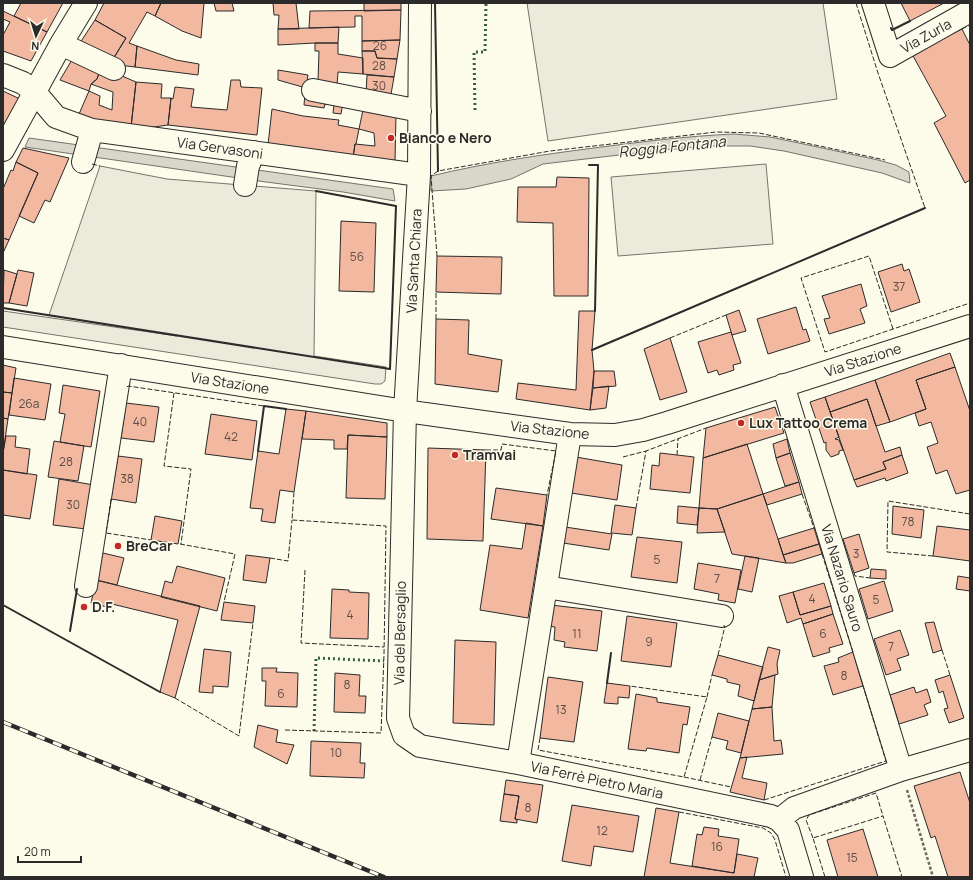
<svg xmlns="http://www.w3.org/2000/svg" width="973" height="880" viewBox="0 0 973 880" font-family="Manrope,sans-serif">
  <style>
    .green { fill: #ecebdb; stroke: #74746e }
    .water { fill: #d8d7c9; stroke: #74746e }
    .building { fill: #f2b8a0; stroke: #2b2b2b }
    .lines { fill: none; stroke-linecap: round; stroke-linejoin: round }
    .minor-casing { stroke: #2b2b2b; stroke-width: 24 }
    .path { stroke: #6a6964; stroke-width: 2.5; stroke-dasharray: 3 2; stroke-linecap: butt }
    .minor { stroke: #fdfbea; stroke-width: 22 }
    .rail-casing { stroke: #2b2b2b; stroke-width: 4.5 }
    .rail { stroke: #fdfbea; stroke-width: 3; stroke-dasharray: 9; stroke-linecap: butt }
    .hedge { stroke: #34623c; stroke-width: 3; stroke-dasharray: 2 3; stroke-linecap: butt }
    .fence { stroke: #2b2b2b; stroke-width: 1; stroke-dasharray: 5 2; stroke-linecap: butt }
    .wall { stroke: #2b2b2b; stroke-width: 2 }
    .poi-dot { fill: #c62828; stroke: #fdfbea; stroke-width: 1.5 }
    .labels { text-anchor: middle; stroke-width: 3; stroke-linejoin: round; paint-order: stroke }
    .number-label { font-size: 12px; fill: #5d4e48 }
    .street-label { font-size: 14px; fill: #2b2b2b; stroke: #fdfbea }
    .poi-label { font-size: 14px; font-weight: bold; fill: #2b2b2b; stroke: #fdfbea; text-anchor: start }
    .water-label { font-size: 15px; font-style: italic; fill: #2b2b2b; stroke: #fdfbea }
  </style>
  <rect width="100%" height="100%" fill="#fdfbea"/>
  <path class="green" d="M 527,3 L 823,3 L 837,99 L 548,141 Z
    M 766,164 L 773,244 L 618,256 L 611,177 Z
    M 100,166 L 167,179 L 316,191 L 314,356 L 386,367 L 385,381 L 381,384 L 375,384 L 3,327 L 3,311 L 177,336 L 49,315 Z"/>
  <path class="water" d="M 734,134 L 770,137 L 813,146 L 878,160 L 896,165 L 909,172 L 910,183 L 882,173 L 784,151 L 750,146 L 708,146 L 653,151 L 543,164 L 511,179 L 466,189 L 431,191 L 431,176 C 485,163 539,155 594,148 C 640,142 687,136 734,134 Z
    M 29,138 L 393,189 L 395,201 L 343,192 L 266,182 L 25,147 Z"/>
  <path class="building" d="M 21,3 L 63,3 L 47,32 L 14,16 Z
    M 104,3 L 161,3 L 155,16 L 147,12 L 129,43 L 137,46 L 135,67 L 110,64 L 126,38 L 95,20 Z
    M 161,3 L 204,3 L 201,38 L 182,31 L 155,16 Z
    M 214,3 L 232,3 L 234,11 L 216,11 Z
    M 273,3 L 296,3 L 299,29 L 278,29 L 279,15 L 274,15 Z
    M 364,3 L 401,3 L 401,10 L 364,11 Z
    M 901,3 L 944,3 L 910,21 Z
    M 401,10 L 400,40 L 362,41 L 362,16 L 355,16 L 355,27 L 309,28 L 310,11 Z
    M 3,11 L 47,32 L 31,61 L 3,51 L 3,35 L 10,22 L 3,19 Z
    M 95,20 L 126,38 L 110,64 L 76,49 Z
    M 339,27 L 338,43 L 315,43 L 278,45 L 278,29 Z
    M 962,29 L 970,45 L 970,180 L 965,183 L 934,123 L 946,116 L 912,54 Z
    M 400,40 L 397,59 L 377,58 L 375,51 L 362,51 L 362,41 Z
    M 315,43 L 338,43 L 338,54 L 363,58 L 363,74 L 338,72 L 337,85 L 318,81 L 319,51 L 315,51 Z
    M 137,46 L 176,60 L 199,64 L 198,75 L 135,67 Z
    M 362,51 L 375,51 L 377,58 L 397,59 L 394,77 L 363,74 Z
    M 73,58 L 101,67 L 97,79 L 91,84 L 89,91 L 60,80 Z
    M 101,67 L 136,82 L 131,127 L 111,127 L 79,114 L 89,91 L 100,96 L 99,105 L 112,110 L 113,92 L 91,84 L 97,79 Z
    M 278,70 L 308,75 L 306,88 L 278,80 Z
    M 367,75 L 394,77 L 390,100 L 366,94 Z
    M 231,80 L 240,80 L 241,87 L 262,88 L 257,135 L 168,125 L 171,98 L 173,99 L 175,87 L 194,89 L 191,107 L 227,110 Z
    M 136,82 L 162,84 L 161,98 L 171,98 L 168,125 L 147,128 L 131,127 Z
    M 3,91 L 20,99 L 3,131 Z
    M 305,94 L 343,102 L 341,114 L 333,113 L 334,105 L 325,104 L 324,108 L 304,105 Z
    M 364,105 L 396,113 L 395,162 L 353,158 L 355,144 L 375,146 L 374,133 L 359,129 Z
    M 272,109 L 303,116 L 339,120 L 338,125 L 359,129 L 356,144 L 355,144 L 353,158 L 268,145 Z
    M 23,148 L 69,158 L 50,202 L 45,200 L 34,223 L 19,216 L 38,173 L 16,162 Z
    M 16,162 L 38,173 L 9,240 L 3,238 L 3,189 L 11,170 L 13,171 Z
    M 557,177 L 589,178 L 588,296 L 554,296 L 553,223 L 517,222 L 518,187 L 556,187 Z
    M 341,221 L 376,223 L 374,292 L 339,291 Z
    M 3,238 L 9,240 L 3,253 Z
    M 437,256 L 502,257 L 501,294 L 436,292 Z
    M 902,264 L 904,271 L 909,269 L 920,302 L 891,312 L 878,272 Z
    M 4,270 L 17,274 L 9,303 L 3,303 Z
    M 18,270 L 34,273 L 27,306 L 9,303 Z
    M 861,284 L 867,306 L 860,309 L 865,323 L 829,334 L 824,319 L 830,318 L 822,296 Z
    M 796,307 L 803,330 L 806,329 L 810,341 L 768,354 L 757,319 Z
    M 739,310 L 746,331 L 732,335 L 726,315 Z
    M 579,311 L 595,311 L 592,350 L 594,371 L 590,410 L 516,399 L 518,383 L 576,390 Z
    M 436,319 L 469,320 L 468,354 L 502,360 L 498,392 L 435,384 Z
    M 731,332 L 741,363 L 733,365 L 734,370 L 719,375 L 717,370 L 708,373 L 698,342 Z
    M 670,338 L 687,392 L 660,400 L 644,349 Z
    M 950,353 L 955,367 L 916,380 L 926,409 L 890,422 L 875,380 Z
    M 3,365 L 16,368 L 12,393 L 3,392 Z
    M 955,367 L 970,411 L 970,490 L 956,494 L 947,470 L 936,474 L 927,447 L 938,443 L 931,422 L 919,426 L 915,413 L 926,409 L 916,380 Z
    M 594,371 L 614,371 L 616,386 L 593,388 Z
    M 14,378 L 51,384 L 45,420 L 9,415 Z
    M 875,380 L 890,422 L 876,426 L 867,399 L 830,412 L 825,397 Z
    M 63,385 L 100,391 L 91,447 L 60,442 L 65,414 L 59,413 Z
    M 609,386 L 606,408 L 590,410 L 593,388 Z
    M 3,392 L 12,393 L 8,419 L 3,418 Z
    M 825,397 L 839,437 L 835,439 L 839,440 L 843,450 L 839,451 L 839,454 L 831,457 L 826,450 L 826,442 L 824,443 L 810,402 Z
    M 867,399 L 885,452 L 900,447 L 902,455 L 883,462 L 886,469 L 854,480 L 830,412 Z
    M 126,403 L 159,407 L 154,442 L 121,438 Z
    M 775,407 L 784,433 L 703,458 L 706,428 Z
    M 286,409 L 306,411 L 294,492 L 280,490 L 275,523 L 261,521 L 263,509 L 250,508 L 258,451 L 279,454 Z
    M 306,411 L 387,423 L 387,437 L 348,435 L 347,449 L 334,449 L 334,440 L 302,439 Z
    M 211,414 L 257,421 L 252,460 L 205,454 Z
    M 3,418 L 8,419 L 3,453 Z
    M 348,435 L 387,437 L 385,499 L 346,498 Z
    M 6,436 L 16,436 L 15,447 L 30,449 L 27,474 L 3,470 L 3,453 Z
    M 787,439 L 790,453 L 776,458 L 773,444 Z
    M 54,441 L 84,446 L 78,481 L 48,477 Z
    M 747,444 L 763,494 L 717,509 L 699,508 L 703,458 Z
    M 428,448 L 486,450 L 483,541 L 427,539 Z
    M 660,453 L 694,457 L 690,493 L 650,489 L 652,465 L 659,466 Z
    M 790,453 L 799,482 L 785,486 L 776,458 Z
    M 902,455 L 908,473 L 886,481 L 885,478 L 857,487 L 854,480 L 886,469 L 883,462 Z
    M 118,456 L 142,459 L 136,503 L 111,499 Z
    M 576,457 L 622,465 L 617,500 L 571,493 Z
    M 3,470 L 37,475 L 30,519 L 3,515 Z
    M 59,479 L 94,485 L 86,529 L 53,525 Z
    M 799,482 L 802,494 L 767,505 L 763,494 Z
    M 496,488 L 547,495 L 543,526 L 491,519 Z
    M 763,494 L 786,563 L 732,554 L 717,509 Z
    M 615,505 L 636,508 L 632,535 L 611,533 Z
    M 678,506 L 699,508 L 697,525 L 677,523 Z
    M 893,506 L 924,510 L 921,538 L 892,534 Z
    M 699,508 L 717,509 L 725,532 L 697,533 Z
    M 155,516 L 182,521 L 178,544 L 151,540 Z
    M 526,523 L 543,526 L 528,618 L 480,610 L 490,545 L 522,549 Z
    M 937,526 L 970,530 L 970,561 L 933,556 Z
    M 565,527 L 612,534 L 609,550 L 563,543 Z
    M 814,528 L 819,544 L 783,555 L 778,539 Z
    M 859,534 L 869,568 L 854,573 L 843,539 Z
    M 637,537 L 682,542 L 677,583 L 631,577 Z
    M 819,544 L 822,554 L 793,563 L 786,563 L 783,555 Z
    M 103,553 L 124,558 L 117,585 L 96,580 Z
    M 246,555 L 270,558 L 266,583 L 243,580 Z
    M 745,556 L 759,558 L 752,592 L 738,589 Z
    M 698,563 L 741,570 L 735,603 L 718,600 L 719,594 L 694,589 Z
    M 177,566 L 225,578 L 217,611 L 161,597 L 165,581 L 172,583 Z
    M 871,569 L 886,570 L 886,579 L 870,578 Z
    M 958,576 L 970,578 L 970,591 L 956,589 Z
    M 96,580 L 200,606 L 175,698 L 160,692 L 178,620 L 112,604 L 111,608 L 91,603 Z
    M 884,581 L 893,611 L 868,619 L 859,589 Z
    M 824,583 L 831,606 L 800,615 L 793,592 Z
    M 332,589 L 349,590 L 349,592 L 369,593 L 368,639 L 330,638 Z
    M 793,592 L 800,615 L 831,606 L 833,614 L 803,624 L 801,618 L 787,623 L 779,596 Z
    M 224,602 L 255,606 L 253,623 L 221,620 Z
    M 551,605 L 602,611 L 597,651 L 564,647 L 565,642 L 554,640 L 555,627 L 548,626 Z
    M 833,614 L 843,644 L 829,648 L 830,652 L 813,657 L 803,624 Z
    M 627,616 L 677,623 L 671,667 L 621,661 Z
    M 934,622 L 942,650 L 933,653 L 925,623 Z
    M 900,630 L 909,655 L 897,659 L 901,670 L 886,675 L 874,639 Z
    M 455,640 L 496,642 L 494,725 L 453,723 Z
    M 768,647 L 780,650 L 777,664 L 778,674 L 759,680 Z
    M 204,649 L 231,652 L 228,687 L 213,686 L 213,693 L 199,692 Z
    M 853,652 L 863,686 L 833,695 L 824,666 L 839,662 L 838,658 Z
    M 718,655 L 763,667 L 754,701 L 738,696 L 740,685 L 727,682 L 727,679 L 712,675 Z
    M 262,668 L 277,668 L 276,672 L 298,673 L 297,707 L 265,706 L 266,681 L 262,681 Z
    M 335,673 L 360,675 L 359,696 L 366,696 L 365,713 L 334,712 Z
    M 775,675 L 772,707 L 752,709 L 759,680 Z
    M 950,675 L 964,718 L 949,723 L 944,709 L 948,708 L 943,691 L 939,693 L 935,680 Z
    M 548,677 L 583,682 L 574,742 L 540,738 Z
    M 607,683 L 630,686 L 629,698 L 618,697 L 618,704 L 604,703 Z
    M 914,687 L 916,693 L 927,689 L 931,702 L 924,705 L 928,715 L 899,724 L 890,695 Z
    M 636,694 L 657,698 L 657,702 L 690,707 L 687,725 L 683,724 L 679,753 L 647,748 L 646,751 L 628,749 Z
    M 772,707 L 774,741 L 781,740 L 783,754 L 740,758 L 752,709 Z
    M 718,713 L 749,721 L 741,753 L 726,749 L 728,741 L 712,737 Z
    M 258,725 L 278,730 L 276,742 L 294,745 L 287,764 L 254,747 Z
    M 311,741 L 361,743 L 360,763 L 365,763 L 364,778 L 310,776 Z
    M 747,757 L 742,778 L 767,783 L 764,800 L 730,792 L 740,758 Z
    M 960,772 L 970,803 L 970,877 L 948,877 L 935,836 L 931,838 L 914,786 Z
    M 506,780 L 543,785 L 537,823 L 515,819 L 519,796 L 504,794 Z
    M 504,794 L 519,796 L 515,819 L 517,820 L 517,823 L 500,821 Z
    M 572,805 L 639,816 L 633,852 L 594,846 L 591,866 L 562,861 Z
    M 656,808 L 679,812 L 670,863 L 734,873 L 737,854 L 758,858 L 754,877 L 644,877 Z
    M 704,827 L 719,829 L 718,836 L 739,839 L 734,873 L 692,866 L 697,834 L 702,835 Z
    M 863,829 L 878,877 L 838,877 L 827,840 Z"/>
  <g class="lines">
    <defs>
      <path id="minor" d="M 420,3 L 419,175 L 405,411 L 398,718 L 404,735 L 420,746 L 518,763 L 771,816 L 779,820 L 788,830 L 802,877
        M 873,3 L 890,56 L 970,11
        M 61,44 L 114,69
        M 3,75 L 23,83 L 34,91 L 56,117 L 92,130 L 419,175
        M 313,90 L 420,111
        M 3,150 L 61,44 L 86,3
        M 83,162 L 92,130
        M 245,185 L 248,166 L 254,152
        M 3,347 L 405,411 L 570,434 L 615,435 L 643,430 L 667,423 L 970,326
        M 86,586 L 121,365
        M 546,587 L 722,616
        M 518,763 L 570,434
        M 901,770 L 970,750
        M 779,820 L 794,808 L 901,770 L 783,385"/>
    </defs>
    <use href="#minor" class="minor-casing"/>
    <path class="path" d="M 907,790 L 933,877"/>
    <use href="#minor" class="minor"/>
    <defs>
      <path id="rail" d="M 3,722 L 384,877"/>
    </defs>
    <use href="#rail" class="rail-casing"/>
    <use href="#rail" class="rail"/>
    <path class="hedge" d="M 475,110 L 474,52 L 485,52 L 486,3
      M 314,731 L 316,658 L 384,661"/>
    <path class="fence" d="M 856,3 L 878,73 L 925,208
      M 962,29 L 970,25
      M 92,164 L 100,166
      M 437,256 L 431,176 L 438,171 L 550,151 L 716,132 L 759,133 L 885,160
      M 436,319 L 436,292
      M 893,329 L 869,256 L 801,278 L 825,352 C 873,336 922,319 970,303
      M 670,338 L 726,315
      M 127,387 L 128,386 L 264,406
      M 174,393 L 164,466 L 191,469 L 181,544
      M 486,450 L 501,450 L 502,444 L 556,451 L 547,495
      M 677,455 L 678,439
      M 623,457 L 646,451
      M 802,494 L 814,528
      M 111,499 L 106,533 L 151,540
      M 636,508 L 646,451 L 706,428
      M 180,544 L 235,554 L 224,602
      M 822,554 L 853,652
      M 933,556 L 887,552 L 888,501 L 970,514
      M 270,558 L 288,561 L 292,520
      M 305,570 L 301,643 L 384,647
      M 854,573 L 855,576 L 870,578
      M 942,650 L 950,675
      M 718,655 L 725,626 L 723,626
      M 707,697 L 712,675
      M 175,698 L 239,736 L 253,623
      M 285,730 L 381,733 L 384,655 L 386,526 L 292,520 L 294,492
      M 540,738 L 538,750 L 684,777 L 707,697 L 630,686
      M 684,777 L 731,787
      M 700,780 L 712,737
      M 764,800 L 886,761 L 863,686
      M 679,812 L 763,828 L 771,833 L 775,840 L 786,877
      M 813,838 L 806,820 L 809,815 L 876,793 L 883,816
      M 825,877 L 813,838 L 883,816 L 902,877"/>
    <path class="wall" d="M 435,3 L 438,171
      M 891,28 L 892,30 L 910,21
      M 589,165 L 598,165 L 595,311
      M 3,308 L 390,369 L 396,206 L 316,191
      M 592,350 L 925,208
      M 258,451 L 264,406 L 286,409
      M 3,605 L 160,692
      M 70,631 L 77,589
      M 607,683 L 611,653"/>
  </g>
  <g class="poi-dot">
    <circle cx="391" cy="138" r="4"/>
    <circle cx="741" cy="423" r="4"/>
    <circle cx="455" cy="455" r="4"/>
    <circle cx="118" cy="546" r="4"/>
    <circle cx="84" cy="607" r="4"/>
  </g>
  <g class="labels">
    <g class="number-label">
      <text x="380" y="50">26</text>
      <text x="379" y="70">28</text>
      <text x="379" y="90">30</text>
      <text x="357" y="261">56</text>
      <text x="899" y="291">37</text>
      <text x="29" y="408">26a</text>
      <text x="140" y="426">40</text>
      <text x="231" y="441">42</text>
      <text x="66" y="466">28</text>
      <text x="127" y="483">38</text>
      <text x="73" y="509">30</text>
      <text x="908" y="526">78</text>
      <text x="856" y="558">3</text>
      <text x="657" y="564">5</text>
      <text x="717" y="583">7</text>
      <text x="812" y="603">4</text>
      <text x="876" y="604">5</text>
      <text x="350" y="619">4</text>
      <text x="577" y="638">11</text>
      <text x="823" y="638">6</text>
      <text x="649" y="646">9</text>
      <text x="891" y="651">7</text>
      <text x="844" y="680">8</text>
      <text x="347" y="689">8</text>
      <text x="281" y="698">6</text>
      <text x="561" y="714">13</text>
      <text x="336" y="757">10</text>
      <text x="528" y="812">8</text>
      <text x="602" y="835">12</text>
      <text x="717" y="851">16</text>
      <text x="852" y="862">15</text>
    </g>
    <g class="street-label">
      <text transform="translate(926 36) rotate(-29)" y="5">Via Zurla</text>
      <text transform="translate(220 148) rotate(8)" y="5">Via Gervasoni</text>
      <text transform="translate(414 261) rotate(-87)" y="5">Via Santa Chiara</text>
      <text transform="translate(863 360) rotate(-18)" y="5">Via Stazione</text>
      <text transform="translate(230 383) rotate(9)" y="5">Via Stazione</text>
      <text transform="translate(550 430) rotate(6)" y="5">Via Stazione</text>
      <text transform="translate(842 578) rotate(73)" y="5">Via Nazario Sauro</text>
      <text transform="translate(400 633) rotate(-89)" y="5">Via del Bersaglio</text>
      <text transform="translate(597 780) rotate(12)" y="5">Via Ferrè Pietro Maria</text>
    </g>
    <g class="poi-label">
      <text x="399" y="143">Bianco e Nero</text>
      <text x="749" y="428">Lux Tattoo Crema</text>
      <text x="463" y="460">Tramvai</text>
      <text x="126" y="551">BreCar</text>
      <text x="92" y="612">D.F.</text>
    </g>
    <g class="water-label">
      <text transform="translate(672 147) rotate(-6)" y="5">Roggia Fontana</text>
    </g>
  </g>
  <rect width="973" height="880" fill="none" stroke="#2b2b2b" stroke-width="8"/>
  <g transform="translate(36 36) rotate(184)" stroke="#fdfbea" stroke-width="3" paint-order="stroke">
  <path d="M0-3L7 15L0 10L-7 15Z" fill="#2b2b2b"/>
  <text y="-6" font-size="11" font-weight="bold" text-anchor="middle" fill="#2b2b2b">N</text>
  </g>
  <path d="M18 856v6h63v-6" fill="none" stroke="#2b2b2b" stroke-width="2"/>
  <text x="24" y="856" font-size="12" fill="#2b2b2b" stroke="#fdfbea" stroke-width="3" paint-order="stroke">20 m</text>
</svg>
